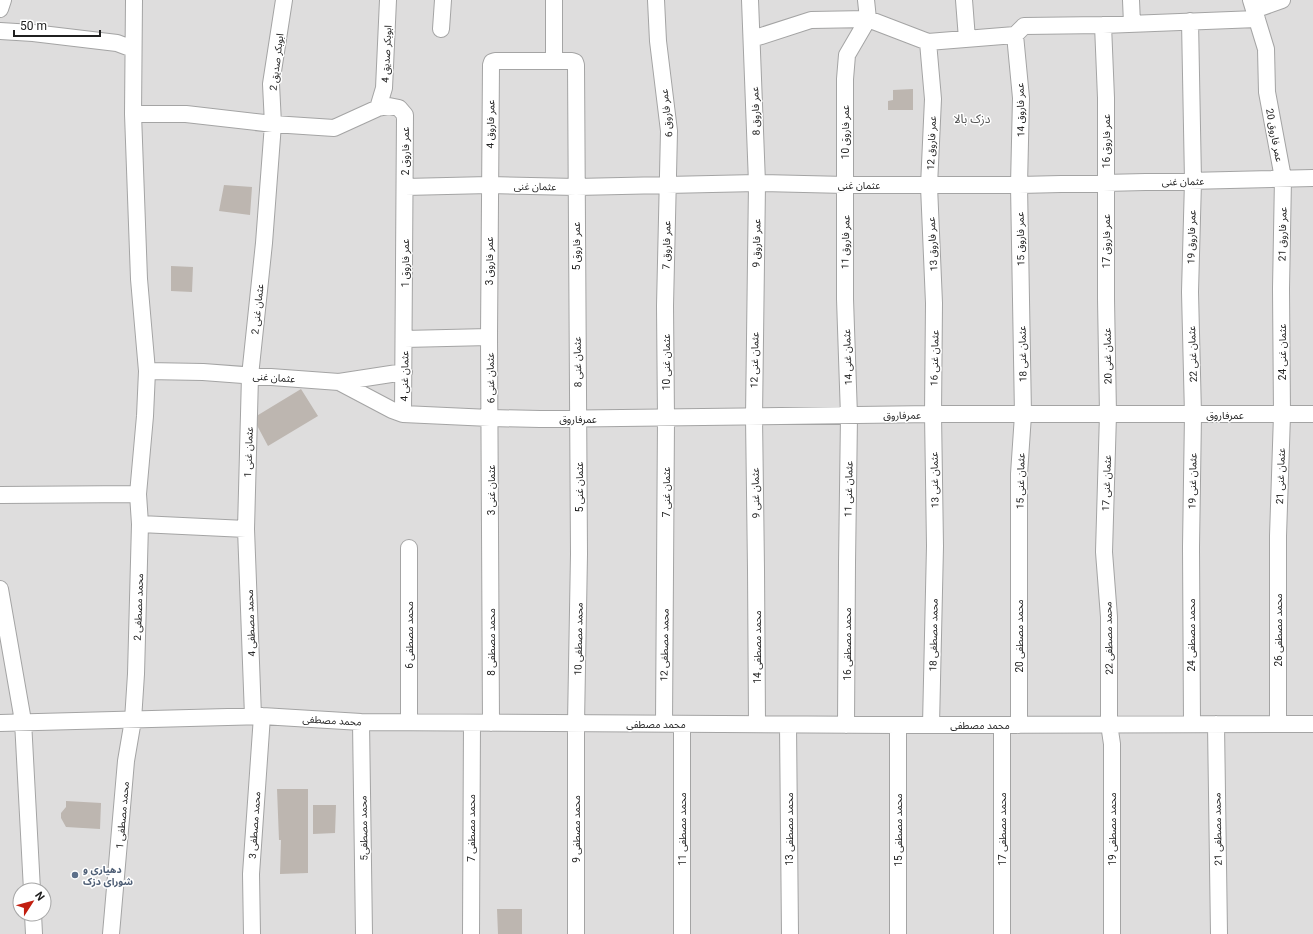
<svg xmlns="http://www.w3.org/2000/svg" width="1313" height="934" viewBox="0 0 1313 934" font-family="Roboto,'Noto Sans Arabic',sans-serif">
  <style>
    .residential { fill: #dedddd; fill-rule: evenodd }
    .building { fill: #bdb6b0 }
    .lines { fill: none; stroke-linecap: round; stroke-linejoin: round }
    .minor-casing { stroke: #a4a4a4; stroke-width: 18 }
    .minor { stroke: #fff; stroke-width: 16 }
    .service-dot { fill: #5c6f8a; stroke: #fff; stroke-width: 1.5 }
    .labels { text-anchor: middle; stroke-width: 3; stroke-linejoin: round; paint-order: stroke }
    .street-label { font-size: 10px; fill: #202020; stroke: #fff }
    .service-label { font-size: 10px; font-weight: bold; fill: #4e5e75; stroke: #fff; text-anchor: start }
    .quarter-label { font-size: 12px; fill: #535353; stroke: #fff }
  </style>
  <rect width="100%" height="100%" fill="#f0eee7"/>
  <path class="residential" d="M 0,0 L 1313,0 L 1313,934 L 0,934 ZM 20,890 L 44,890 L 44,914 L 20,914 Z"/>
  <path class="building" d="M 913,89 L 913,110 L 888,110 L 888,101 L 893,100 L 893,90 Z
    M 224,185 L 252,187 L 250,215 L 219,211 Z
    M 171,266 L 193,267 L 192,292 L 171,291 Z
    M 301,389 L 318,416 L 268,446 L 253,418 Z
    M 277,789 L 308,789 L 308,873 L 280,874 L 281,840 L 279,840 Z
    M 66,801 L 101,803 L 100,829 L 66,827 L 61,818 L 61,813 L 66,807 Z
    M 313,805 L 336,805 L 335,833 L 313,834 Z
    M 497,909 L 522,909 L 522,934 L 498,934 Z"/>
  <g class="lines">
    <defs>
      <path id="minor" d="M 656,0 L 658,41 L 669,131 L 665,306 L 666,419 L 664,724
        M 750,0 L 757,183 L 754,417 L 756,569 L 757,724
        M 866,0 L 868,19
        M 964,0 L 967,39
        M 1131,0 L 1132,24
        M 1251,0 L 1266,49 L 1267,92 L 1283,178 L 1281,289 L 1282,415 L 1278,536 L 1278,724
        M 0,9 L 3,0
        M 1254,10 L 1282,0
        M 1190,21 L 1193,181 L 1190,292 L 1193,415 L 1191,547 L 1192,724
        M 1103,25 L 1106,98 L 1106,299 L 1108,414 L 1104,552 L 1109,617 L 1109,724 L 1112,744 L 1112,934
        M 441,29 L 443,0
        M 0,31 L 33,33 L 117,43 L 133,49
        M 1015,35 L 1021,98 L 1019,185 L 1023,415 L 1019,474 L 1019,725
        M 752,39 L 811,20 L 868,19 L 928,42 L 1015,35 L 1024,26 L 1103,25 L 1257,19
        M 928,42 L 933,99 L 929,186 L 934,303 L 933,414 L 935,546 L 931,725
        M 554,61 L 554,0
        M 378,108 L 384,88 L 388,0
        M 133,114 L 186,114 L 273,124 L 334,128 L 378,108 L 389,106 L 399,108 L 405,115 L 403,414
        M 405,187 L 489,185 L 576,187 L 757,183 L 846,185 L 1019,185 L 1313,178
        M 404,339 L 489,337
        M 147,371 L 203,372 L 339,382 L 392,410 L 403,414 L 490,418 L 540,419 L 933,414 L 1313,414
        M 339,382 L 404,372
        M 0,495 L 138,494
        M 140,524 L 246,529
        M 0,589 L 23,721 L 32,890
        M 253,716 L 246,529 L 250,376 L 264,243 L 273,124 L 271,84 L 284,0
        M 361,722 L 364,934
        M 409,722 L 409,548
        M 0,723 L 262,716 L 361,722 L 898,725 L 1313,724
        M 491,723 L 489,337 L 491,65 L 492,62 L 495,61 L 572,61 L 575,62 L 576,65 L 579,554 L 576,723 L 576,934
        M 1216,724 L 1219,934
        M 788,725 L 790,934
        M 846,725 L 847,563 L 849,416 L 845,299 L 845,79 L 847,55 L 868,19
        M 898,725 L 898,934
        M 33,914 L 34,934
        M 111,934 L 126,761 L 133,720 L 136,674 L 140,524 L 138,494 L 145,416 L 147,371 L 139,279 L 133,114 L 134,0
        M 252,934 L 251,874 L 262,716
        M 471,934 L 472,723
        M 682,934 L 682,724
        M 1002,934 L 1002,725"/>
    </defs>
    <use href="#minor" class="minor-casing"/>
    <use href="#minor" class="minor"/>
  </g>
  <circle class="service-dot" cx="75" cy="875" r="4"/>
  <g class="labels">
    <g class="street-label">
      <text transform="translate(386 54) rotate(-87)" y="4">ابوبکر صدیق 4</text>
      <text transform="translate(276 62) rotate(-83)" y="4">ابوبکر صدیق 2</text>
      <text transform="translate(1020 110) rotate(-91)" y="4">عمر فاروق 14</text>
      <text transform="translate(755 111) rotate(-92)" y="4">عمر فاروق 8</text>
      <text transform="translate(666 113) rotate(-96)" y="4">عمر فاروق 6</text>
      <text transform="translate(490 124) rotate(-89)" y="4">عمر فاروق 4</text>
      <text transform="translate(845 132) rotate(-90)" y="4">عمر فاروق 10</text>
      <text transform="translate(1275 135) rotate(79)" y="4">عمر فاروق 20</text>
      <text transform="translate(1106 141) rotate(-90)" y="4">عمر فاروق 16</text>
      <text transform="translate(931 143) rotate(-88)" y="4">عمر فاروق 12</text>
      <text transform="translate(405 151) rotate(-90)" y="4">عمر فاروق 2</text>
      <text transform="translate(1183 181) rotate(-1)" y="4">عثمان غنی</text>
      <text x="859" y="189">عثمان غنی</text>
      <text transform="translate(535 186) rotate(1)" y="4">عثمان غنی</text>
      <text transform="translate(1282 234) rotate(-89)" y="4">عمر فاروق 21</text>
      <text transform="translate(1191 237) rotate(-89)" y="4">عمر فاروق 19</text>
      <text transform="translate(1020 239) rotate(-91)" y="4">عمر فاروق 15</text>
      <text transform="translate(1106 241) rotate(-90)" y="4">عمر فاروق 17</text>
      <text transform="translate(845 242) rotate(-89)" y="4">عمر فاروق 11</text>
      <text transform="translate(756 243) rotate(-89)" y="4">عمر فاروق 9</text>
      <text transform="translate(932 244) rotate(-93)" y="4">عمر فاروق 13</text>
      <text transform="translate(666 245) rotate(-89)" y="4">عمر فاروق 7</text>
      <text transform="translate(576 246) rotate(-90)" y="4">عمر فاروق 5</text>
      <text transform="translate(489 261) rotate(-90)" y="4">عمر فاروق 3</text>
      <text transform="translate(405 263) rotate(-90)" y="4">عمر فاروق 1</text>
      <text transform="translate(257 309) rotate(-84)" y="4">عثمان غنی 2</text>
      <text transform="translate(1282 352) rotate(-90)" y="4">عثمان غنی 24</text>
      <text transform="translate(1022 354) rotate(-91)" y="4">عثمان غنی 18</text>
      <text transform="translate(1192 354) rotate(-92)" y="4">عثمان غنی 22</text>
      <text transform="translate(1107 356) rotate(-91)" y="4">عثمان غنی 20</text>
      <text transform="translate(847 357) rotate(-92)" y="4">عثمان غنی 14</text>
      <text transform="translate(934 358) rotate(-89)" y="4">عثمان غنی 16</text>
      <text transform="translate(754 360) rotate(-89)" y="4">عثمان غنی 12</text>
      <text transform="translate(577 362) rotate(-91)" y="4">عثمان غنی 8</text>
      <text transform="translate(666 362) rotate(-90)" y="4">عثمان غنی 10</text>
      <text transform="translate(404 376) rotate(-89)" y="4">عثمان غنی 4</text>
      <text transform="translate(274 377) rotate(4)" y="4">عثمان غنی</text>
      <text transform="translate(490 378) rotate(-91)" y="4">عثمان غنی 6</text>
      <text transform="translate(902 415) rotate(-1)" y="4">عمرفاروق</text>
      <text x="1225" y="419">عمرفاروق</text>
      <text x="578" y="423">عمرفاروق</text>
      <text transform="translate(248 452) rotate(-88)" y="4">عثمان غنی 1</text>
      <text transform="translate(1280 476) rotate(-88)" y="4">عثمان غنی 21</text>
      <text transform="translate(934 480) rotate(-91)" y="4">عثمان غنی 13</text>
      <text transform="translate(1020 481) rotate(-89)" y="4">عثمان غنی 15</text>
      <text transform="translate(1192 481) rotate(-89)" y="4">عثمان غنی 19</text>
      <text transform="translate(1106 483) rotate(-88)" y="4">عثمان غنی 17</text>
      <text transform="translate(579 487) rotate(-90)" y="4">عثمان غنی 5</text>
      <text transform="translate(848 489) rotate(-89)" y="4">عثمان غنی 11</text>
      <text transform="translate(491 490) rotate(-90)" y="4">عثمان غنی 3</text>
      <text transform="translate(666 492) rotate(-90)" y="4">عثمان غنی 7</text>
      <text transform="translate(755 493) rotate(-91)" y="4">عثمان غنی 9</text>
      <text transform="translate(138 607) rotate(-88)" y="4">محمد مصطفی 2</text>
      <text transform="translate(250 623) rotate(-92)" y="4">محمد مصطفی 4</text>
      <text transform="translate(1278 630) rotate(-90)" y="4">محمد مصطفی 26</text>
      <text transform="translate(409 635) rotate(-90)" y="4">محمد مصطفی 6</text>
      <text transform="translate(933 635) rotate(-89)" y="4">محمد مصطفی 18</text>
      <text transform="translate(1191 635) rotate(-90)" y="4">محمد مصطفی 24</text>
      <text transform="translate(1019 636) rotate(-90)" y="4">محمد مصطفی 20</text>
      <text transform="translate(1108 638) rotate(-91)" y="4">محمد مصطفی 22</text>
      <text transform="translate(578 639) rotate(-89)" y="4">محمد مصطفی 10</text>
      <text transform="translate(491 642) rotate(-90)" y="4">محمد مصطفی 8</text>
      <text transform="translate(847 644) rotate(-90)" y="4">محمد مصطفی 16</text>
      <text transform="translate(664 645) rotate(-89)" y="4">محمد مصطفی 12</text>
      <text transform="translate(757 647) rotate(-90)" y="4">محمد مصطفی 14</text>
      <text transform="translate(332 720) rotate(3)" y="4">محمد مصطفی</text>
      <text x="656" y="728">محمد مصطفی</text>
      <text x="980" y="729">محمد مصطفی</text>
      <text transform="translate(122 815) rotate(-85)" y="4">محمد مصطفی 1</text>
      <text transform="translate(254 825) rotate(-86)" y="4">محمد مصطفی 3</text>
      <text transform="translate(363 828) rotate(-91)" y="4">محمد مصطفی5</text>
      <text transform="translate(471 828) rotate(-90)" y="4">محمد مصطفی 7</text>
      <text transform="translate(576 829) rotate(-90)" y="4">محمد مصطفی 9</text>
      <text transform="translate(682 829) rotate(-90)" y="4">محمد مصطفی 11</text>
      <text transform="translate(789 829) rotate(-90)" y="4">محمد مصطفی 13</text>
      <text transform="translate(1002 829) rotate(-90)" y="4">محمد مصطفی 17</text>
      <text transform="translate(1112 829) rotate(-90)" y="4">محمد مصطفی 19</text>
      <text transform="translate(1217 829) rotate(-91)" y="4">محمد مصطفی 21</text>
      <text transform="translate(898 830) rotate(-90)" y="4">محمد مصطفی 15</text>
    </g>
    <g class="service-label">
      <text x="83" y="873">دهیاری و<tspan x="83" dy="12">شورای دزک</tspan></text>
    </g>
    <g class="quarter-label">
      <text x="972" y="123">دزک بالا</text>
    </g>
  </g>
  <g transform="translate(32 902) rotate(54)"><circle r="19" fill="#ffffff" stroke="#a6a6a6"/>
  <path d="M0-3L7 15L0 10L-7 15Z" fill="#c21e0f"/>
  <text y="-6" font-size="11" font-weight="bold" text-anchor="middle" fill="#202020">N</text>
  </g>
  <path d="M14 30v6h86v-6" fill="none" stroke="#202020" stroke-width="2"/>
  <text x="20" y="30" font-size="12" fill="#202020" stroke="#ffffff" stroke-width="3" paint-order="stroke">50 m</text>
</svg>
